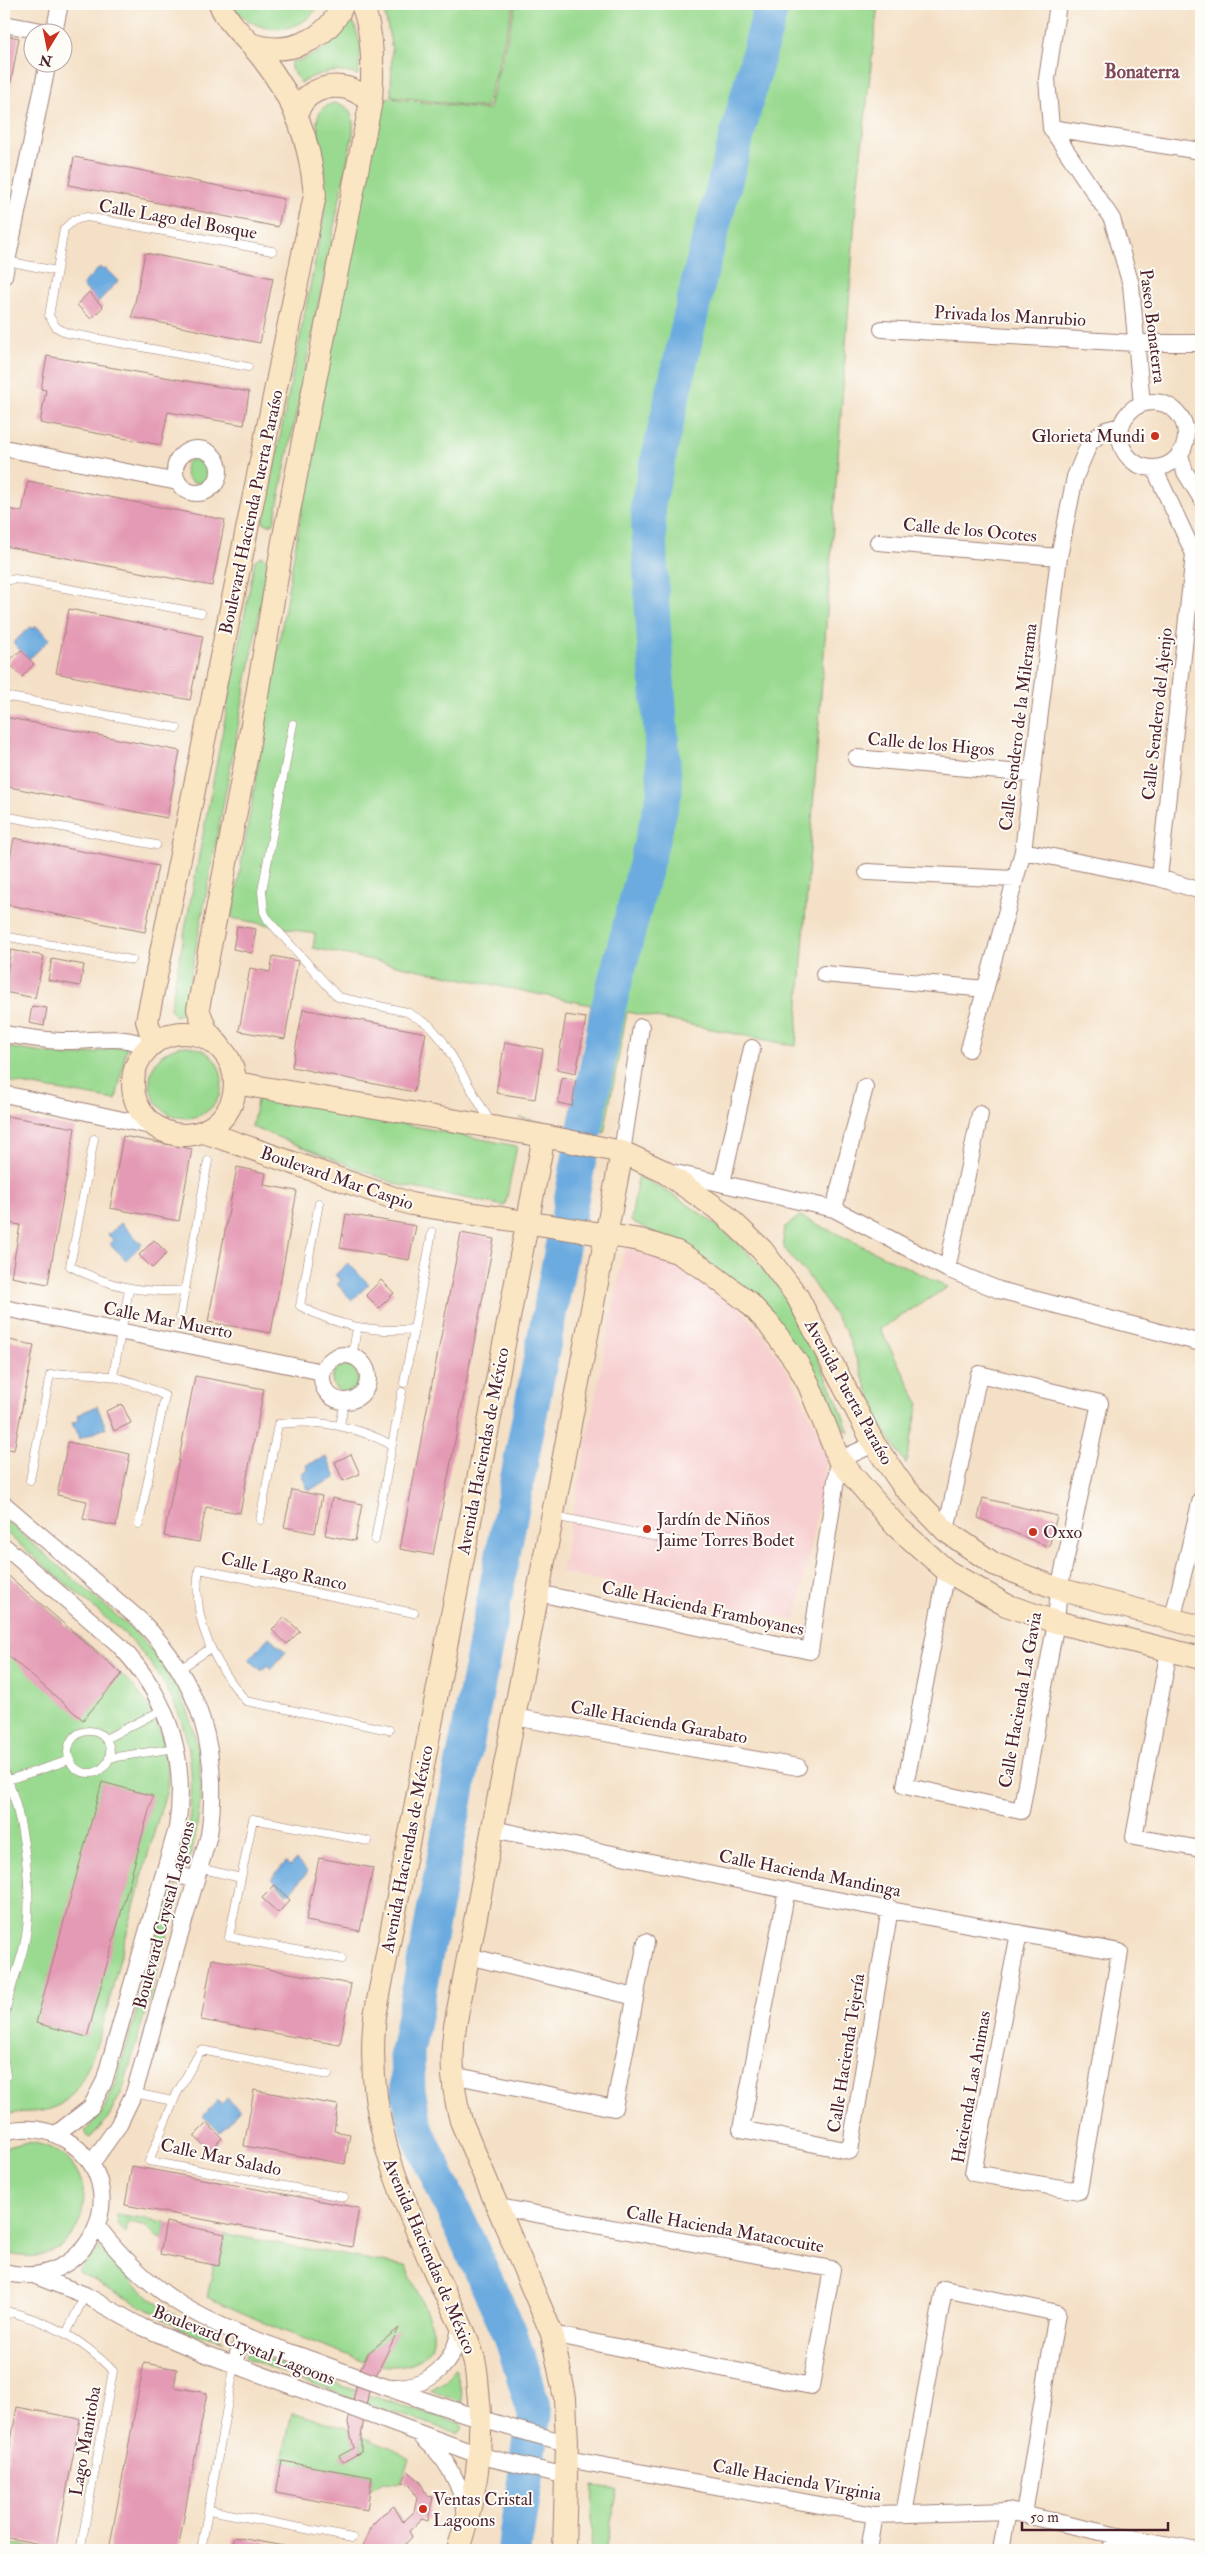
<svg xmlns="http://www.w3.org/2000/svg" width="1205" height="2554" viewBox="0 0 1205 2554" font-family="'IM FELL Double Pica',serif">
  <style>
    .built { fill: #f7cfd0 }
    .green { fill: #9ada90; stroke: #727c5e }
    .water { fill: #6cabdf; stroke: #5b6585 }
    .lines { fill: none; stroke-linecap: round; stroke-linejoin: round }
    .river { stroke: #6cabdf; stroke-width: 35 }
    .building { fill: #e49ab4 }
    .lane-casing { stroke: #9f8078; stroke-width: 9 }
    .street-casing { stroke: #9f8078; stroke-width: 18 }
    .secondary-casing { stroke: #9f8078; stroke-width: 24 }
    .lane { stroke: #fff; stroke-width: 8 }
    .street { stroke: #fff; stroke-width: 16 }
    .secondary { stroke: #fbe6c4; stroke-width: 22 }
    .poi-dot { fill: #c8321e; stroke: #fdfcf7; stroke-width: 2 }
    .labels { text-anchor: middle; stroke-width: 4; stroke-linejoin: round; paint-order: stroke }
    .street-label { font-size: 18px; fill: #4a1f2b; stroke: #fdfcf7 }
    .poi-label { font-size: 18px; fill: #4a1f2b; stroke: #fdfcf7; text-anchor: start }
    .neighbourhood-label { font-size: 19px; font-weight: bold; fill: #804a5b; stroke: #fdfcf7 }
  </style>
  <rect width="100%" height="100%" fill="#fdfcf7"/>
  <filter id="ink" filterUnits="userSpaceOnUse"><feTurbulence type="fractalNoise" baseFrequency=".02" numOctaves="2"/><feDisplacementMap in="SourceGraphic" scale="10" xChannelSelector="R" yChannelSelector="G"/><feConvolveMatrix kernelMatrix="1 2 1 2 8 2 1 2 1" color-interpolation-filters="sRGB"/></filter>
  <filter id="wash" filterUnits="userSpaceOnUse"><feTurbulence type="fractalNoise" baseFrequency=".0096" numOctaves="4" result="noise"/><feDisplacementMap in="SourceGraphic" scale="20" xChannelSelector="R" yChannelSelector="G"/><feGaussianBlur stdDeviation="1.12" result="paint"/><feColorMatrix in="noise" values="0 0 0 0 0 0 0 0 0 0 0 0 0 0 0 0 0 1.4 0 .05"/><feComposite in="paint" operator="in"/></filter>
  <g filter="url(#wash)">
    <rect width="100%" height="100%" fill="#f4e0c6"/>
    <path class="built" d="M 625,1247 L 685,1268 L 735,1302 L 766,1339 L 796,1386 L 828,1454 L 796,1620 L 561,1573 Z"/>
    <path class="green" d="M 232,4 L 320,4 C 300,38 252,36 232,4 Z
      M 383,4 L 514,4 L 486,108 L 391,96 L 392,49 Z
      M 516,4 L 878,4 L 857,190 L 796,1046 L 627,1012 L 604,1133 L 519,1118 L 570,1127 L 591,1005 L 313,948 L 315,934 L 232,918 L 327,361 L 383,97 L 488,110 Z
      M 349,22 L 354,23 L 361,47 L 358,75 C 337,69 320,71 301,83 L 291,69 L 291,62 C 316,58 336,43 349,22 Z
      M 334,103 C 352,105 354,117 353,133 L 274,523 L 268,525 L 263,522 L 324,216 L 325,177 L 317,123 C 318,111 323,106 334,103 Z
      M185 470a13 13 0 1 1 26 0a13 13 0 1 1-26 0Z
      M 262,556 L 269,563 L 184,1011 L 176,1016 L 170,1009 L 255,560 Z
      M 127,1045 L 116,1100 L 4,1081 L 4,1047 L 63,1056 L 79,1056 Z
      M150 1082a36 36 0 1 1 72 0a36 36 0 1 1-72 0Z
      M 258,1096 L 517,1146 L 505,1206 L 399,1185 L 252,1127 Z
      M 638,1176 C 704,1209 761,1255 799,1318 C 809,1334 815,1353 823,1370 C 833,1391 842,1411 849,1433 L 839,1425 L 813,1370 L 669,1240 L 631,1221 Z
      M 800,1216 L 948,1287 L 880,1329 L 919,1403 L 906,1464 L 882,1427 L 846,1332 L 808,1276 L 784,1248 L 783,1234 L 785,1227 Z
      M332 1379a13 13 0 1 1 26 0a13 13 0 1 1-26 0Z
      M 4,1519 L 132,1629 C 198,1696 215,1772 189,1861 L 181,1860 C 204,1770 191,1703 126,1635 L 4,1531 Z
      M 4,1572 C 30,1594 56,1617 82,1639 C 135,1685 171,1713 167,1790 C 149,1845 136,1902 120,1958 C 110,1995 94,2079 65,2101 C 43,2118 26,2108 4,2116 Z
      M 177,1888 L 180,1892 L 123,2089 L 108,2119 L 90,2138 L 88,2137 L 85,2131 L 101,2114 L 115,2086 L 171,1889 Z
      M 27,2142 C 120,2152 89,2282 4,2252 L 4,2148 Z
      M 116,2214 L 166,2222 L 163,2239 L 158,2238 L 145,2225 L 128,2222 L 126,2233 L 117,2224 Z
      M 225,2234 L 405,2266 C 412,2281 431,2318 433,2331 C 437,2362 402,2369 380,2365 L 398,2330 L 368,2353 L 364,2361 L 281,2330 L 207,2297 L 214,2265 L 219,2265 Z
      M 100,2248 C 135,2290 174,2320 224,2341 L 188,2332 L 77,2271 Z
      M 247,2352 L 368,2395 L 460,2423 L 463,2428 L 458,2433 L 366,2404 L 248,2359 L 245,2356 Z
      M 455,2368 L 460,2386 L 462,2403 L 430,2390 L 444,2382 Z
      M 292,2412 L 349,2429 L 354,2448 L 339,2456 L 343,2462 L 361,2452 L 361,2436 L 390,2447 L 409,2459 L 401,2483 L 383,2482 L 370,2490 L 372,2477 L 282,2461 Z
      M 593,2486 L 618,2489 L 605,2550 L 591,2550 Z
      M 4,2542 L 46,2550 L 4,2550 Z"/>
    <path class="water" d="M 100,267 L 103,270 L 105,268 L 118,281 L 98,302 L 82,285 Z
      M 36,626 L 50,639 L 29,659 L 13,643 L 30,627 L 33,629 Z
      M 121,1223 L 142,1244 L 126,1260 L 110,1244 L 114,1240 L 108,1235 Z
      M 348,1263 L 369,1284 L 352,1300 L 337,1284 L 341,1280 L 335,1275 Z
      M 97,1406 L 106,1428 L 79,1439 L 72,1423 L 79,1420 L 77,1415 Z
      M 327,1457 L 336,1478 L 308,1490 L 301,1473 L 308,1470 L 306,1465 Z
      M 269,1637 L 286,1652 L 271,1669 L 267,1665 L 262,1671 L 249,1659 Z
      M 296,1860 L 308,1872 L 288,1894 L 271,1879 L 286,1862 L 290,1866 Z
      M 227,2098 L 240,2110 L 220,2132 L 203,2116 L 218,2100 L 222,2104 Z"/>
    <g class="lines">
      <path class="river" d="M 514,2550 L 535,2413 L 510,2333 L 416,2129 L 408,2091 L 407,2052 L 608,1009 L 665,791 L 652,607 L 648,504 L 700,275 L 772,4"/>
    </g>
    <g id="blocks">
      <path class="building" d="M 4,35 L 19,38 L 5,115 L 4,115 Z
        M 74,157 L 284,199 L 278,227 L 69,185 Z
        M 145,253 L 273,278 L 260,343 L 132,317 Z
        M 89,292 L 103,307 L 91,319 L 77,305 Z
        M 47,356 L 249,392 L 244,425 L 168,412 L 161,445 L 40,423 L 46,390 L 41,389 Z
        M 28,481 L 225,520 L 212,586 L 4,546 L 9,509 L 22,512 Z
        M 69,609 L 203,636 L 190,700 L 56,673 Z
        M 21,650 L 34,664 L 22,677 L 8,662 Z
        M 4,717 L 180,751 L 167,818 L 4,786 Z
        M 14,838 L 158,866 L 145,932 L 4,904 L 4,890 Z
        M 237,926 L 256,929 L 252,953 L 233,949 Z
        M 11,950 L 44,956 L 35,998 L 4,992 Z
        M 273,956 L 298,961 L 285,1039 L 239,1031 L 250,968 L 270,972 Z
        M 52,959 L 84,965 L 80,986 L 48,980 Z
        M 32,1006 L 47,1008 L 44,1026 L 29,1023 Z
        M 303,1009 L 426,1033 L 414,1092 L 292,1067 Z
        M 566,1015 L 586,1018 L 576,1073 L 557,1069 Z
        M 505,1042 L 543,1049 L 535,1099 L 496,1093 Z
        M 562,1077 L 576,1080 L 572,1106 L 558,1103 Z
        M 7,1116 L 75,1128 L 48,1284 L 11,1277 L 20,1225 L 4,1222 L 4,1134 Z
        M 123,1136 L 192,1149 L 179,1221 L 110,1208 Z
        M 237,1167 L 266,1173 L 264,1185 L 297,1191 L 271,1333 L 208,1322 Z
        M 346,1214 L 416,1226 L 409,1260 L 340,1248 Z
        M 461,1233 L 494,1239 L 433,1555 L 400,1549 Z
        M 154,1240 L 167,1253 L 152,1268 L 139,1255 Z
        M 381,1280 L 394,1293 L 379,1308 L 366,1295 Z
        M 4,1339 L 34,1345 L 14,1450 L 4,1448 Z
        M 195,1376 L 264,1389 L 240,1513 L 206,1507 L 199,1542 L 164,1536 Z
        M 122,1404 L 131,1423 L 114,1431 L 106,1411 Z
        M 68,1442 L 130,1454 L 116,1526 L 83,1519 L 87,1501 L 57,1495 Z
        M 351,1454 L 360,1474 L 343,1481 L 335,1462 Z
        M 292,1490 L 322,1496 L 315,1533 L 284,1527 Z
        M 332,1498 L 362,1504 L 355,1541 L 325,1535 Z
        M 983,1498 L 1057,1516 L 1049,1547 L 978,1518 Z
        M 4,1572 L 122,1674 L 83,1720 L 4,1652 Z
        M 284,1617 L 300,1631 L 287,1644 L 272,1630 Z
        M 102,1782 L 153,1796 L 87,2037 L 36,2023 Z
        M 319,1858 L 373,1868 L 360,1931 L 306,1921 Z
        M 275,1885 L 290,1900 L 278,1913 L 262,1898 Z
        M 212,1959 L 351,1984 L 340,2045 L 201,2020 Z
        M 254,2090 L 338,2105 L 334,2131 L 350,2134 L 345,2164 L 244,2146 Z
        M 207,2123 L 222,2138 L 210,2151 L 194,2136 Z
        M 132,2166 L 359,2208 L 352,2247 L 125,2205 Z
        M 166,2222 L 225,2234 L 219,2266 L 160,2254 Z
        M 399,2328 L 369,2390 L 361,2436 L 361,2452 L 343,2462 L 339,2456 L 354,2448 L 348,2423 L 360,2369 L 368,2353 Z
        M 144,2363 L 177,2369 L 174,2387 L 207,2393 L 187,2500 L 178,2550 L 109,2550 Z
        M 17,2407 L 80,2419 L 56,2547 L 4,2537 L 4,2480 Z
        M 282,2461 L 372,2477 L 367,2510 L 276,2493 Z
        M 408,2471 L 420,2481 L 427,2496 L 433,2497 L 428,2521 L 422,2519 L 409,2531 L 412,2537 L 400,2550 L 361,2550 L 373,2524 L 383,2514 L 394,2506 L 403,2522 L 414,2512 L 417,2498 L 410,2485 L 403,2482 Z
        M 234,2537 L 300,2549 L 300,2550 L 232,2550 Z"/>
    </g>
  </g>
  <g filter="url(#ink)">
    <use href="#blocks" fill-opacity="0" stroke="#9f8078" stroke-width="1"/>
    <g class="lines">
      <defs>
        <path id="lane" d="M 7,261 L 56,271
          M 248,367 L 67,333 L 56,327 L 49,316 L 64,229 L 74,220 L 87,217 L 272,251
          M 4,581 L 15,579 L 201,613
          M 4,696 L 177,728
          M 293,724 L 262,891 L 264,912 L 268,920 L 338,997 L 407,1012 L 429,1025 L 443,1041 L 491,1123
          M 4,816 L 156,845
          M 4,936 L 132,960
          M 94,1139 L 70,1266 C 107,1286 143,1294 185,1290
          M 319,1203 L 300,1306 C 337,1326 372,1333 414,1329
          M 180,1317 L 208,1161
          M 352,1357 L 357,1328
          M 113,1376 L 129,1289
          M 404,1383 L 432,1232
          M 340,1425 L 345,1401
          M 392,1445 L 402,1392
          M 30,1480 L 50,1375 C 92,1370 127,1376 165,1396 L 139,1524
          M 554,1516 L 677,1541
          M 260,1520 L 278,1424 C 320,1419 355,1426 392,1445 L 375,1540
          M 180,1669 L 211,1648
          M 389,1730 L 246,1701 C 214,1663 191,1620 199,1569 L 414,1613
          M68 1752a21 21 0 1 1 42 0a21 21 0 1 1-42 0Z
          M 105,1739 L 164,1709
          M 109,1758 L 176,1748
          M 4,1770 C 24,1815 35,1898 24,1946 C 18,1972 6,1997 4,2024
          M 8,1780 L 70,1760
          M 199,1868 L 241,1878
          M 342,1959 L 229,1937 L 253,1819 L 368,1841
          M 4,2061 L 6,2076
          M 328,2075 L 201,2050 L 177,2093 L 149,2161 L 344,2197
          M 134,2093 L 173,2101
          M 4,2323 L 6,2311 C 49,2321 82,2339 113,2371 L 81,2546
          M 67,2332 L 85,2295
          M 209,2510 L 352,2538
          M 201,2550 L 235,2363"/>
        <path id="street" d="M 1058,4 L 1047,79 L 1051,128 L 1112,219 L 1131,285 L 1142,404
          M 4,24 L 47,32
          M 54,32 L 60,4
          M 1051,128 L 1201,151
          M 4,276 L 48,62
          M 882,329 L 1135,343 L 1201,343
          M1120 435a33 33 0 1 1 66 0a33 33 0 1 1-66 0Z
          M 4,448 L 178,482
          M175 471a22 22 0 1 1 44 0a22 22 0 1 1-44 0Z
          M 1180,455 L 1185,472 L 1201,498
          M 1154,468 L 1194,554 L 1201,561
          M 878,542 L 1059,557
          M 856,758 L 1032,774
          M 1023,851 L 1159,878 L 1201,891
          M 867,872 L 1015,879
          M 1159,878 L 1194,554
          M 824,974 L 986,989
          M 4,1034 C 24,1037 45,1041 65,1041 C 94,1042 121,1033 148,1047
          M 969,1049 L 1023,851 L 1059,557 L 1075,477 L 1090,442 L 1106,430 L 1121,426
          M 4,1094 L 155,1127
          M 622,1152 L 641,1027
          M 671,1172 L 834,1209 L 947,1269 L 999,1290 L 1201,1343
          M 722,1183 L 752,1048
          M 834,1209 L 865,1087
          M 947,1269 L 980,1114
          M 4,1308 L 323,1372
          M322 1378a23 23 0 1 1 46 0a23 23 0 1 1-46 0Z
          M 4,1504 L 140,1620 C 200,1681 221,1750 209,1835 L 134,2093 L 118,2126 L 91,2164
          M 946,1531 L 979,1374 L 1100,1403 L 1059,1589 L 1056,1622 L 1021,1811 L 905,1786 L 947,1571
          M 4,1546 L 118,1644 C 167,1695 188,1757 177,1828 L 104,2082 L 91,2107 L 56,2134
          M 538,1593 L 810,1651 L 839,1460 L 874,1444
          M 1172,1621 L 1201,1499
          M 1169,1650 L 1134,1837 L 1201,1849
          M 514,1717 L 798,1767
          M 493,1829 C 590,1849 687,1870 785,1890 C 896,1912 1009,1931 1120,1952 L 1079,2191 L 973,2173 L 1019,1933
          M 165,1871 L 196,1880
          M 787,1890 L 741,2129 L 850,2151 L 890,1908
          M 468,1956 L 635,1997
          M 452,2075 L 614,2108 L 646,1942
          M 4,2132 C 26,2126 46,2128 66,2140 C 141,2186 86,2295 4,2272
          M 499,2207 L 832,2269 L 811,2386 L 552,2334
          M 97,2226 C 121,2257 147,2283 180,2304 C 220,2329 267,2344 312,2360 C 396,2392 480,2421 567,2443
          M 36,2276 L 85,2295 L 142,2327 L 203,2353 L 481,2456 L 567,2476
          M 235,2363 L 244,2335
          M 393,2387 C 431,2387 455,2363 460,2327
          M 423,2438 C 446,2457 462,2485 466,2515
          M 567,2459 L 875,2515 L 1008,2511 L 1114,2535 L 1198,2550
          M 904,2514 L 944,2289 L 1057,2313 L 1024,2514
          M 869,2550 L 875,2515
          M 1001,2550 L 1008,2511
          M 1111,2550 L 1114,2535"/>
        <path id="secondary" d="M 251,44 C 288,57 328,40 343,4
          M 297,115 C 301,93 326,83 347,88 C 356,90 363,96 371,101
          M133 1084a51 51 0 1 1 102 0a51 51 0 1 1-102 0Z
          M 154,1043 L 147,1021 L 315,195 C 310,140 295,99 260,55 C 247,39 227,23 220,4
          M 220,1047 L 206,1030 L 198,1009 L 247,754 L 283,541 L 371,101 C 373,68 374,35 362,4
          M 236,1083 L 544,1136 L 622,1152 L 663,1171 L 722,1212 L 762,1250 L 797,1296 L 874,1444 L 904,1487 L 946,1531 L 994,1564 L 1059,1589 L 1201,1627
          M 204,1132 L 411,1204 L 640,1240 L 677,1252 L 702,1267 L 748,1302 L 768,1323 L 797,1363 L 809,1385 L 839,1460 L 896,1526 L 947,1571 L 1006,1605 L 1056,1622 L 1201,1658
          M 458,2550 C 475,2495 485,2448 478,2390 C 477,2381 477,2370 474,2360 C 467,2333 451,2306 439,2281 C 399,2191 364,2117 375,2016 L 544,1136
          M 564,2550 L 567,2443 L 565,2398 L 552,2334 L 461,2121 C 452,2089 450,2059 455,2026 L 622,1152"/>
      </defs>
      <use href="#lane" class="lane-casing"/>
      <use href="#street" class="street-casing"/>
      <use href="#secondary" class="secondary-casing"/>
      <use href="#lane" class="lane"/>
      <use href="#street" class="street"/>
      <use href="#secondary" class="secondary"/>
    </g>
  </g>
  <g class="poi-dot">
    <circle cx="1155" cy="436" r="5"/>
    <circle cx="647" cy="1529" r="5"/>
    <circle cx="1033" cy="1532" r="5"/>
    <circle cx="423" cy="2509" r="5"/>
  </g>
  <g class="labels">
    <g class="street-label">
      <text transform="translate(178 219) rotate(10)" y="6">Calle Lago del Bosque</text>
      <text transform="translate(1010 316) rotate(3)" y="6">Privada los Manrubio</text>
      <text transform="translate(1153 326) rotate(83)" y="6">Paseo Bonaterra</text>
      <text transform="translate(251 512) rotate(-78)" y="6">Boulevard Hacienda Puerta Paraíso</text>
      <text transform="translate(970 530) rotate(5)" y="6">Calle de los Ocotes</text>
      <text transform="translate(1157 714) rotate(-84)" y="6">Calle Sendero del Ajenjo</text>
      <text transform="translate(1018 727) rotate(-83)" y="6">Calle Sendero de la Milerama</text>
      <text transform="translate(931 744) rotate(5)" y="6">Calle de los Higos</text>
      <text transform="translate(337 1178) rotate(19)" y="6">Boulevard Mar Caspio</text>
      <text transform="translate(168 1320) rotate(11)" y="6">Calle Mar Muerto</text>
      <text transform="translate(849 1392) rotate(61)" y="6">Avenida Puerta Paraíso</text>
      <text transform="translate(483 1451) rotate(-79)" y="6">Avenida Haciendas de México</text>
      <text transform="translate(284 1571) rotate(12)" y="6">Calle Lago Ranco</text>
      <text transform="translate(703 1608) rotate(12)" y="6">Calle Hacienda Framboyanes</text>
      <text transform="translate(1020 1700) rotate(-80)" y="6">Calle Hacienda La Gavia</text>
      <text transform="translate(659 1722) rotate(10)" y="6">Calle Hacienda Garabato</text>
      <text transform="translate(407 1849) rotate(-79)" y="6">Avenida Haciendas de México</text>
      <text transform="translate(810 1873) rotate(11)" y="6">Calle Hacienda Mandinga</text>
      <text transform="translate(164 1915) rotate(-75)" y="6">Boulevard Crystal Lagoons</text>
      <text transform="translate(846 2053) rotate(-81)" y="6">Calle Hacienda Tejería</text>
      <text transform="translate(971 2087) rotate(-80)" y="6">Hacienda Las Animas</text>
      <text transform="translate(221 2157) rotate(12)" y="6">Calle Mar Salado</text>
      <text transform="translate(725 2229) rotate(10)" y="6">Calle Hacienda Matacocuite</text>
      <text transform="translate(430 2256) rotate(67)" y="6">Avenida Haciendas de México</text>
      <text transform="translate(244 2345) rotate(21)" y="6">Boulevard Crystal Lagoons</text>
      <text transform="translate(85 2441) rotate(-80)" y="6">Lago Manitoba</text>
      <text transform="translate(797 2480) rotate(10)" y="6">Calle Hacienda Virginia</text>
    </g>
    <g class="poi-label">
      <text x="1145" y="442" text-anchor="end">Glorieta Mundi</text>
      <text x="657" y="1525">Jardín de Niños<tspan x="657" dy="21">Jaime Torres Bodet</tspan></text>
      <text x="1043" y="1538">Oxxo</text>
      <text x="433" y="2505">Ventas Cristal<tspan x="433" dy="21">Lagoons</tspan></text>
    </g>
    <g class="neighbourhood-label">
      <text x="1142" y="78">Bonaterra</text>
    </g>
  </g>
  <rect width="1205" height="2554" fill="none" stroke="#fdfcf7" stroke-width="20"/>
  <g transform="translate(48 48) rotate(190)"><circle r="24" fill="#fdfcf7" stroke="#b5a4a5"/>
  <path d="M0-4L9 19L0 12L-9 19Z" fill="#c8321e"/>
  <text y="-8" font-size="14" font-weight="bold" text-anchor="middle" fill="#4a1f2b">N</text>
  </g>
  <path d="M1022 2522v8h146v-8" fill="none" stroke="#4a1f2b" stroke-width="2.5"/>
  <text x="1030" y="2522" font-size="15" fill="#4a1f2b" stroke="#fdfcf7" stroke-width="4" paint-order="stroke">50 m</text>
</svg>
